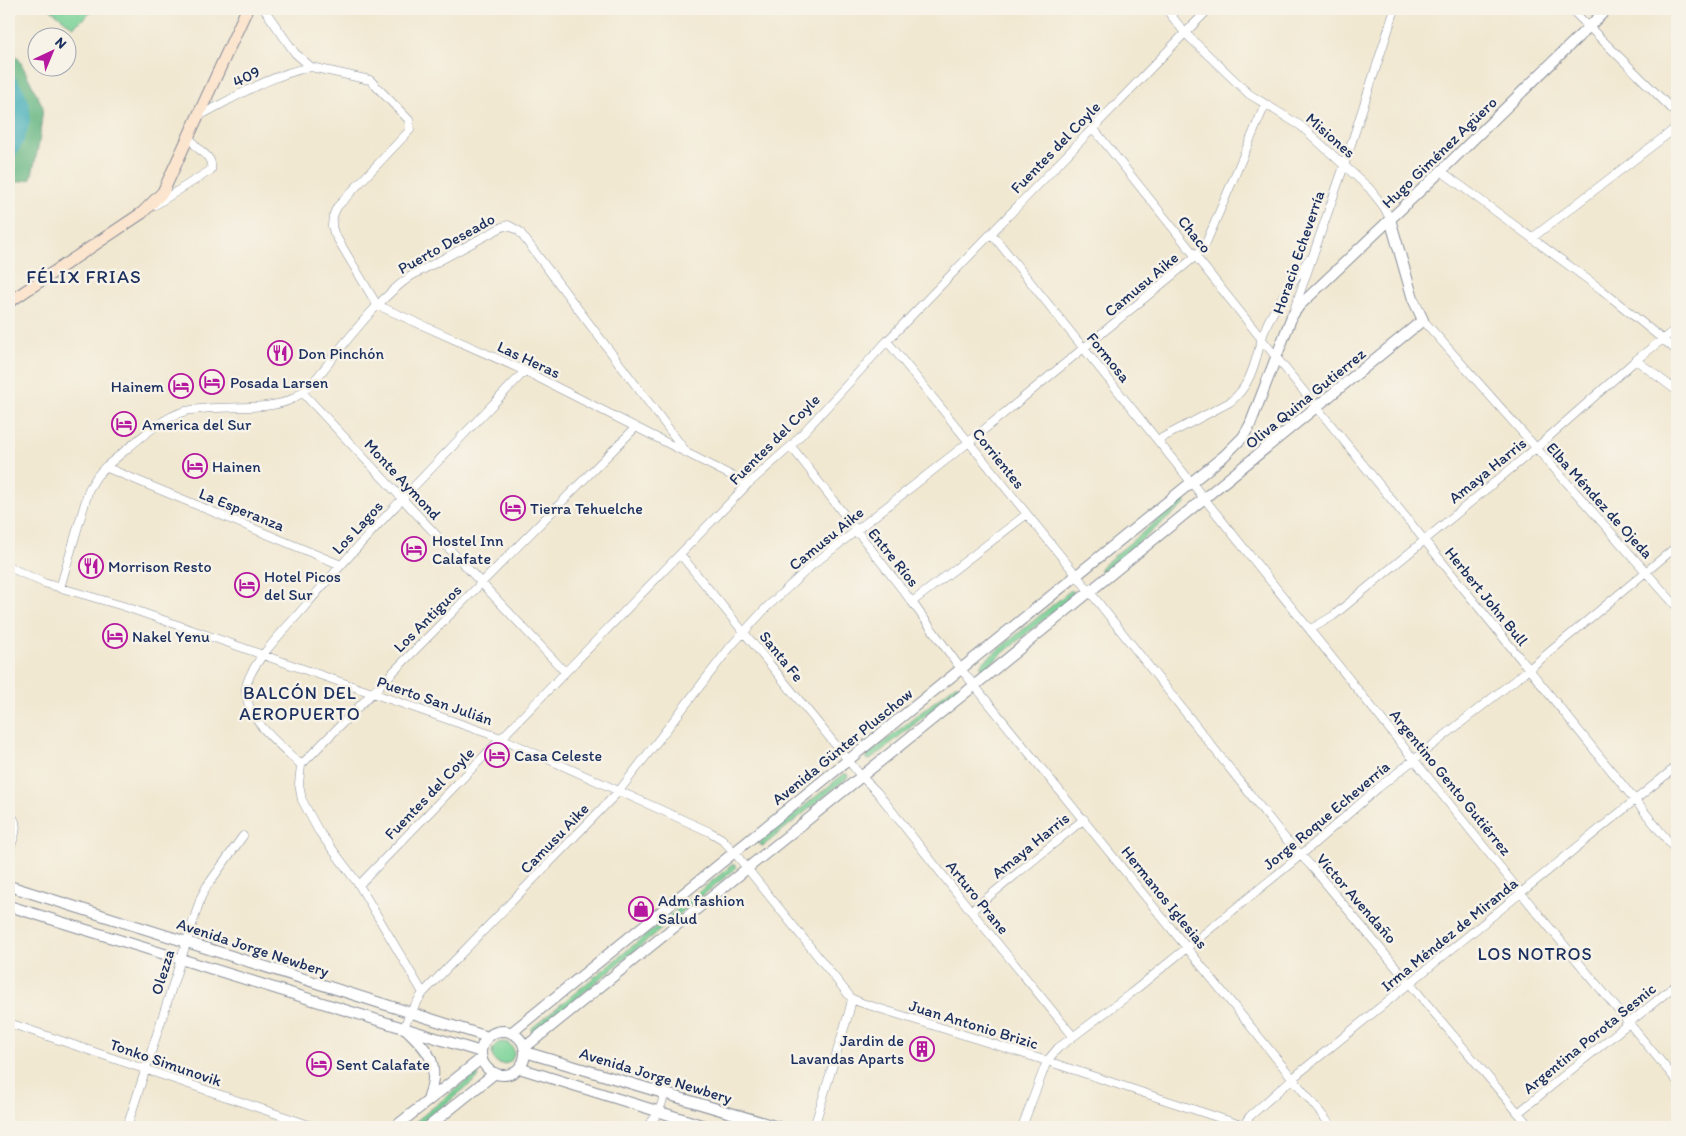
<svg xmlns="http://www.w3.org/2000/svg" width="1686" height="1136" viewBox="0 0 1686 1136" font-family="Itim,sans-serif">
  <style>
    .green { fill: #7bd398; stroke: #4b817b }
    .forest { fill: #64b580; stroke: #40726f }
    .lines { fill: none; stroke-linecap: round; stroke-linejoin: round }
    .river { stroke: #3aaab6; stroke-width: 16 }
    .minor-casing { stroke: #868c98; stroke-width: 9 }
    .tertiary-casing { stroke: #868c98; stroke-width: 12 }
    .secondary-casing { stroke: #868c98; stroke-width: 13 }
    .minor { stroke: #fff; stroke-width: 8 }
    .tertiary { stroke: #fff; stroke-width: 10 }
    .secondary { stroke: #fce5cf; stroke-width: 11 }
    .labels { text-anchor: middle; stroke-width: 5; stroke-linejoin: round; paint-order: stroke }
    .street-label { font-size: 16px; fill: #1b2f5e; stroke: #f7f3e8 }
    .poi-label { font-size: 16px; fill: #1b2f5e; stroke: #f7f3e8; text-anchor: start }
    .neighbourhood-label { font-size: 18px; letter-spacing: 1px; fill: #1b2f5e; stroke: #f7f3e8 }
    .quarter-label { font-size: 19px; letter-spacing: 1px; fill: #1b2f5e; stroke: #f7f3e8 }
  </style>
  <rect width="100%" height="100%" fill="#f7f3e8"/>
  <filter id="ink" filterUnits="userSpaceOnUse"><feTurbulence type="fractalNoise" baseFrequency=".02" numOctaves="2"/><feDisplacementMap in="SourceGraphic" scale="10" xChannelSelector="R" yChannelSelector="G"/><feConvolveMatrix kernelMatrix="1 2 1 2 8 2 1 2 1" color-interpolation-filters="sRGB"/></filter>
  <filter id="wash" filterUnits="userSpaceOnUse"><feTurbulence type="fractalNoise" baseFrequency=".0096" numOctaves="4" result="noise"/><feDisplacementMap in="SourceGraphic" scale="20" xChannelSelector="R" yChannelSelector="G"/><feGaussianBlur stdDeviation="1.12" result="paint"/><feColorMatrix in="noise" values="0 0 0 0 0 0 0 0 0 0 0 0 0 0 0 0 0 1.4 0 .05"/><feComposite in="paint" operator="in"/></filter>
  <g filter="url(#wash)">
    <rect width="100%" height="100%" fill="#f1e8d1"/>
    <path class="green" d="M 50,9 L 95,9 L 73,27 Z
      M 1182,500 L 1185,500 L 1186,503 L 1104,571 L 1100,570 L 1101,567 Z
      M 1070,591 L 1073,591 L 1074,594 L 985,668 L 981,667 L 981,664 Z
      M 955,685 L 959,685 L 959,688 L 870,760 L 867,759 L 867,756 Z
      M 844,774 L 847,774 L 848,777 L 763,846 L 760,845 L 760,842 Z
      M 732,865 L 735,865 L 736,868 L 535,1032 L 531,1031 L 532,1028 Z
      M492 1053a11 11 0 1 1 22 0a11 11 0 1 1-22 0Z
      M 475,1074 L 478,1074 L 479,1077 L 417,1127 L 409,1127 Z"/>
    <path class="forest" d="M 9,46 L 20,61 L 43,107 L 39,143 L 31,179 L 9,184 Z"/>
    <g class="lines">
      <path class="river" d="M 9,82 C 29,107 24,126 9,152"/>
    </g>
  </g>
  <g filter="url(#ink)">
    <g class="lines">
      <defs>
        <path id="minor" d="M 264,9 L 295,53 L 311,67 L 370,80 L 409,120 L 410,130 L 337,207 L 333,216 L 332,226 L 334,233 L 377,305 L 525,371 L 748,484
          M 1166,9 L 1185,33 L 1249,94 L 1301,126 L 1369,188 L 1384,207 L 1390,219
          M 1571,9 L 1677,114
          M 197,117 C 234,98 270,75 311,67
          M 1093,128 L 1276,357 L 1677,852
          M 1441,171 L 1602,290 L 1677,351
          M 155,205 L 211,170 C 213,157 204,155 196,146 C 193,143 191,139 188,136
          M 991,233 L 1521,893 L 1677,1081
          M 1532,238 L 1677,127
          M 1294,310 L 1344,166 L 1395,9
          M 1423,320 L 1677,607
          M 887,341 L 1090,592 L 1284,837 L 1312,867 L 1530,1127
          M 1636,360 L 1677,391
          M 302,392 L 565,672
          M 1158,440 L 1230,402 C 1257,381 1255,350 1268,322 C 1279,300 1294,280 1308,260
          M 791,446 L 912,602 L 961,669 L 1332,1127
          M 105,467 L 341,565
          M 680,554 L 861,776 L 877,792 L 971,911 L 1073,1036
          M 9,567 L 44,583 L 123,606 L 501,738 L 710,832 L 722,839 L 734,852 L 852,999 L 862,1003 L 1047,1061 L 1247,1127
          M 60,588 L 89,489 L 97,476 L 105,467 C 126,451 160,417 186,411 C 215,404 268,412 292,399 C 309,389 322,372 334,356 C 358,327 380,298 411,276 L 502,227 L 508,225 L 519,231 L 687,453
          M 912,602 L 1027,514
          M 1311,629 L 1333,616 L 1536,448 L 1636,360 L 1677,328
          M 301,765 L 636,427
          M 9,814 C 22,823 13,839 9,852
          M 359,885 L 748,484 L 791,446 L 887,341 L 1185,33 L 1207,11 L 1212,9
          M 971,911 L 1084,819
          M 423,993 L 359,885 L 318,830 L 302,800 L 299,784 L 301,765 C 281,745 244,719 246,688 C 249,665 285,629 301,611 C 372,528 449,450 525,371
          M 9,1023 L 315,1127
          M 404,1028 L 410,1013 L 423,993 L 619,791 L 731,646 L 766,608 L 811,566 L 969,442 L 1196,256 L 1206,243 L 1265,105
          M 1518,1113 L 1677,984
          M 127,1127 L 201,897 L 207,886 L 243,836
          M 646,1127 C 657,1118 661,1107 665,1093
          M 814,1127 L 849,1012 L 852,999
          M 1022,1127 L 1047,1061 L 1058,1048 L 1130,994 L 1301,855 L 1378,788 L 1529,669 L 1677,546
          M 1242,1127 L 1250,1116 L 1293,1078 L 1677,766"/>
        <path id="tertiary" d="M 9,886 L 488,1037
          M 9,906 L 481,1052
          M 407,1030 C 432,1054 440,1065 428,1100
          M481 1053a22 22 0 1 1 44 0a22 22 0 1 1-44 0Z
          M 511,1033 L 1224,456 L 1243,437 L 1250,425 L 1292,316 L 1299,306 L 1441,171 L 1607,9
          M 524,1048 L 975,685 L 1423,320 L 1413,299 L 1390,219
          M 525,1052 L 778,1127
          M 519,1068 L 708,1127
          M 395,1127 L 482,1058
          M 428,1127 L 495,1073"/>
        <path id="secondary" d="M 9,302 L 142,213 L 163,192 L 247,9"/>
      </defs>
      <use href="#minor" class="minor-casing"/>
      <use href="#tertiary" class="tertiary-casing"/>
      <use href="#secondary" class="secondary-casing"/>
      <use href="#minor" class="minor"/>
      <use href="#tertiary" class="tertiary"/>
      <use href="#secondary" class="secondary"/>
    </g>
  </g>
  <defs>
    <symbol id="restaurant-ring" viewBox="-11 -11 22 22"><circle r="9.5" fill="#f7f3e8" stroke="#b5179e" stroke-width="1.5"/><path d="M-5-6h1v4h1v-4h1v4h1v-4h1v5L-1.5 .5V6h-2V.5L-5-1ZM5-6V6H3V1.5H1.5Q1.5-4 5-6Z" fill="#b5179e"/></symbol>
    <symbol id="hotel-ring" viewBox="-11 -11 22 22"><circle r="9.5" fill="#f7f3e8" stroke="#b5179e" stroke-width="1.5"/><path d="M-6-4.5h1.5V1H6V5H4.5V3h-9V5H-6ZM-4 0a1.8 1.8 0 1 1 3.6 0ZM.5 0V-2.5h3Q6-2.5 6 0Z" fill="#b5179e"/></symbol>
    <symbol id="shop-ring" viewBox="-11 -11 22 22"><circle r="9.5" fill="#f7f3e8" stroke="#b5179e" stroke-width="1.5"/><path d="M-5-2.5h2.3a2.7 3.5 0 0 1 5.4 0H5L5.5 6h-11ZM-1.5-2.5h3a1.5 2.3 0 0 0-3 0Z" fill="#b5179e"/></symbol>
    <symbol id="building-ring" viewBox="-11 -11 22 22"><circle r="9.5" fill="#f7f3e8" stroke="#b5179e" stroke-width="1.5"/><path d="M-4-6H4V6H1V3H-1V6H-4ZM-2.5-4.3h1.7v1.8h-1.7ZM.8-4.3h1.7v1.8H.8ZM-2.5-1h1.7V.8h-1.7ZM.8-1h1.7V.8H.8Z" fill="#b5179e"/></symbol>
  </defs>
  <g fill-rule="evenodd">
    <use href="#restaurant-ring" x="266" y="339" width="28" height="28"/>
    <use href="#hotel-ring" x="198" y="368" width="28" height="28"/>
    <use href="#hotel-ring" x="167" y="372" width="28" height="28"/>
    <use href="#hotel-ring" x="110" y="410" width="28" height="28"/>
    <use href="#hotel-ring" x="181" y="452" width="28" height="28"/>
    <use href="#hotel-ring" x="499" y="494" width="28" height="28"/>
    <use href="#hotel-ring" x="400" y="535" width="28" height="28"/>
    <use href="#restaurant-ring" x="77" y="552" width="28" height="28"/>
    <use href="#hotel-ring" x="233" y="571" width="28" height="28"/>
    <use href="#hotel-ring" x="101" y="622" width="28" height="28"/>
    <use href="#hotel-ring" x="483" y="741" width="28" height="28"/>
    <use href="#shop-ring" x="627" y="895" width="28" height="28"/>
    <use href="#building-ring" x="908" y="1035" width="28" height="28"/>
    <use href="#hotel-ring" x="305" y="1050" width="28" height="28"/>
  </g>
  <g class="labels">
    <g class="street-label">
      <text transform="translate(246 76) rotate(-27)" y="6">409</text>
      <text transform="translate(1331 135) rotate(41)" y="6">Misiones</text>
      <text transform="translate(1055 147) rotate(-46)" y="6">Fuentes del Coyle</text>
      <text transform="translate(1439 152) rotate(-44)" y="6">Hugo Giménez Agüero</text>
      <text transform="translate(1195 234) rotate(51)" y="6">Chaco</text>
      <text transform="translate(446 243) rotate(-29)" y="6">Puerto Deseado</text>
      <text transform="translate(1298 252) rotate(-71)" y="6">Horacio Echeverría</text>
      <text transform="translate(1141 284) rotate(-40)" y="6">Camusu Aike</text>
      <text transform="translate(1109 357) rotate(51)" y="6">Formosa</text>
      <text transform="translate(529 359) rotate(25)" y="6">Las Heras</text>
      <text transform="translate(1305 398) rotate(-39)" y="6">Oliva Quina Gutierrez</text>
      <text transform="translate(774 439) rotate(-45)" y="6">Fuentes del Coyle</text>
      <text transform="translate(999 458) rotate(51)" y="6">Corrientes</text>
      <text transform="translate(1487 470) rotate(-39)" y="6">Amaya Harris</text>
      <text transform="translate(403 479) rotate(47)" y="6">Monte Aymond</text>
      <text transform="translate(1600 500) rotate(48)" y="6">Elba Méndez de Ojeda</text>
      <text transform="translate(242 509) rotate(22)" y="6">La Esperanza</text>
      <text transform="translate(357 527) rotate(-47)" y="6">Los Lagos</text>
      <text transform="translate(826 538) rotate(-39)" y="6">Camusu Aike</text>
      <text transform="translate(894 557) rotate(51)" y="6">Entre Ríos</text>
      <text transform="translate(1487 596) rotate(51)" y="6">Herbert John Bull</text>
      <text transform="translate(427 618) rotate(-45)" y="6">Los Antiguos</text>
      <text transform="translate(782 656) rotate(51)" y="6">Santa Fe</text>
      <text transform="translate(435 700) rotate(19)" y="6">Puerto San Julián</text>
      <text transform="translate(842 746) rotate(-39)" y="6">Avenida Günter Pluschow</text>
      <text transform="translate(1451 782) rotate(51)" y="6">Argentino Gento Gutiérrez</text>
      <text transform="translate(429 793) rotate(-46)" y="6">Fuentes del Coyle</text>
      <text transform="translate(1326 815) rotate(-40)" y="6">Jorge Roque Echeverría</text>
      <text transform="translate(554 838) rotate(-46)" y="6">Camusu Aike</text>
      <text transform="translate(1030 845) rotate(-39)" y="6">Amaya Harris</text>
      <text transform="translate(978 897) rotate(51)" y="6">Arturo Prane</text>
      <text transform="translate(1165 897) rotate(51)" y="6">Hermanos Iglesias</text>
      <text transform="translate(1357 898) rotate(49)" y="6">Víctor Avendaño</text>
      <text transform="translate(1449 934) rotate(-39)" y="6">Irma Méndez de Miranda</text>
      <text transform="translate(253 947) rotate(18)" y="6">Avenida Jorge Newbery</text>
      <text transform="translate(162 972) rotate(-73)" y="6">Olezza</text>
      <text transform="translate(974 1024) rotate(17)" y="6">Juan Antonio Brizic</text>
      <text transform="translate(1589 1038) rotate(-39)" y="6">Argentina Porota Sesnic</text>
      <text transform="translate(166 1062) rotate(19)" y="6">Tonko Simunovik</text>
      <text transform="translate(656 1075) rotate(17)" y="6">Avenida Jorge Newbery</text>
    </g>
    <g class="poi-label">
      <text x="298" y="359">Don Pinchón</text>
      <text x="230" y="388">Posada Larsen</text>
      <text x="164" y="392" text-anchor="end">Hainem</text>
      <text x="142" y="430">America del Sur</text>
      <text x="212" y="472">Hainen</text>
      <text x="530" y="514">Tierra Tehuelche</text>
      <text x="432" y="546">Hostel Inn<tspan x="432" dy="18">Calafate</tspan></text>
      <text x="108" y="572">Morrison Resto</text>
      <text x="264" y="582">Hotel Picos<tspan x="264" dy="18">del Sur</tspan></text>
      <text x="132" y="642">Nakel Yenu</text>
      <text x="514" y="761">Casa Celeste</text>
      <text x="658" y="906">Adm fashion<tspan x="658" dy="18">Salud</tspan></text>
      <text x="904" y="1046" text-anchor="end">Jardin de<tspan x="904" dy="18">Lavandas Aparts</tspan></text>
      <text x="336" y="1070">Sent Calafate</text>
    </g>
    <g class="neighbourhood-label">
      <text x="300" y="699">BALCÓN DEL<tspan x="300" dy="21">AEROPUERTO</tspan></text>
      <text x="1535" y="960">LOS NOTROS</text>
    </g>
    <g class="quarter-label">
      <text x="84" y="283">FÉLIX FRIAS</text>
    </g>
  </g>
  <rect width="1686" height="1136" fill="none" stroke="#f7f3e8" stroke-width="30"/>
  <g transform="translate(52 52) rotate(44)"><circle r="24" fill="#f7f3e8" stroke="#9fa5b1"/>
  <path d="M0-4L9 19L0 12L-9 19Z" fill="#b5179e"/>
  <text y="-8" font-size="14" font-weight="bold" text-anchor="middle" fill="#1b2f5e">N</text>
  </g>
</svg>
